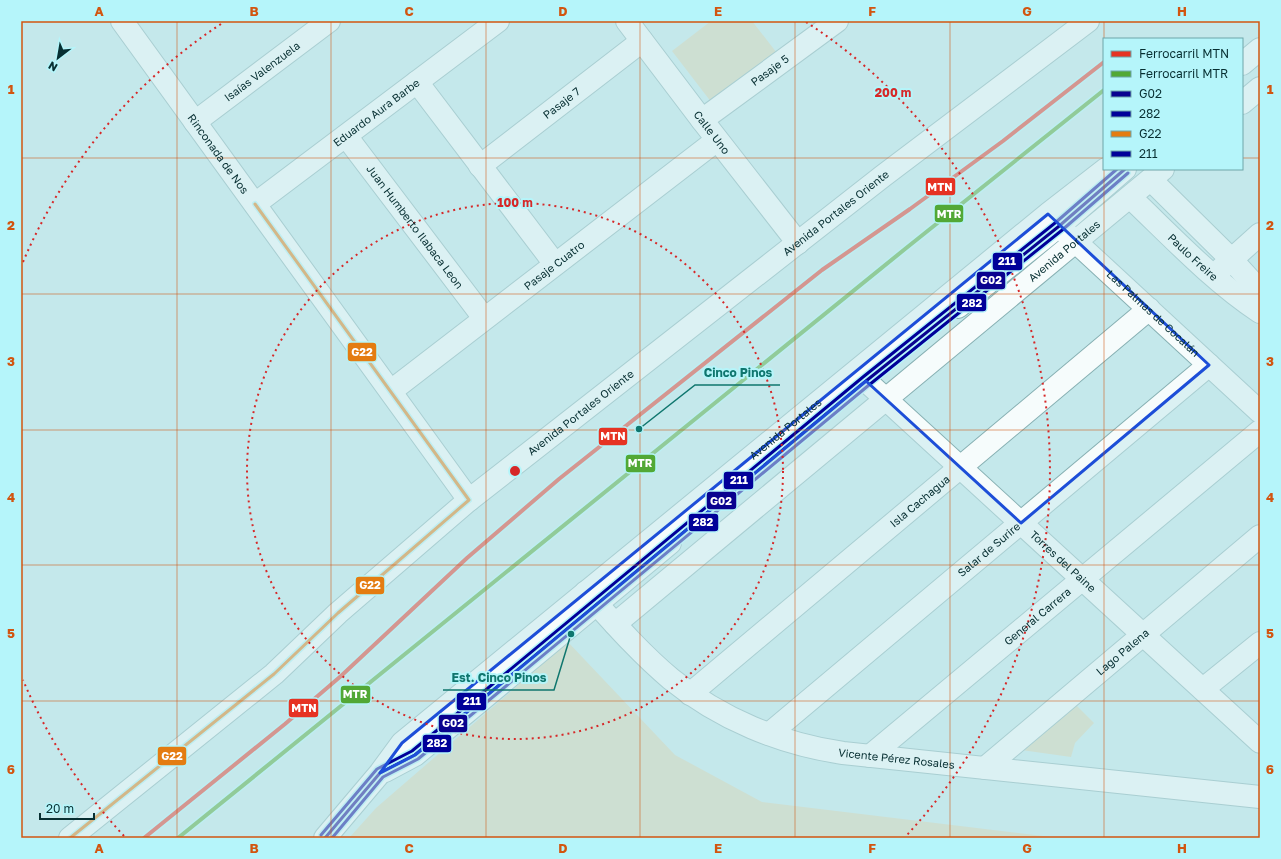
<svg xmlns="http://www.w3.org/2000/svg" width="1281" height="859" viewBox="0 0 1281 859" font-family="'Golos Text',sans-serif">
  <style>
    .green { fill: #d8d5b4 }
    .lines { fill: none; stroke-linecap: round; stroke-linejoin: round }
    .street-casing { stroke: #87b0b3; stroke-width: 24 }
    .secondary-casing { stroke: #87b0b3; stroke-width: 24 }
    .street { stroke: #f6fcfc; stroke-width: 22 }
    .secondary { stroke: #f6fcfc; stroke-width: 22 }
    .bus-1-casing { stroke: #b5f5fa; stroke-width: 6 }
    .bus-2-casing { stroke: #b5f5fa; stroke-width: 6 }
    .bus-3-casing { stroke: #b5f5fa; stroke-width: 6 }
    .bus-4-casing { stroke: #b5f5fa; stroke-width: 6 }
    .bus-1 { stroke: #09028f; stroke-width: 3 }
    .bus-2 { stroke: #009; stroke-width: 3 }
    .bus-3 { stroke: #e47c11; stroke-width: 3 }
    .bus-4 { stroke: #009; stroke-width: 3 }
    .rail-1-casing { stroke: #b5f5fa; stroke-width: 7 }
    .rail-2-casing { stroke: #b5f5fa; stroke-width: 7 }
    .rail-1 { stroke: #e63323; stroke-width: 4 }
    .rail-2 { stroke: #52a835; stroke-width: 4 }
    .marked { fill: none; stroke: #1d4ed8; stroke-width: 3; stroke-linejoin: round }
    .grid { fill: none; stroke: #d25510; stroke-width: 1; stroke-opacity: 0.55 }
    .ring { fill: none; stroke: #d62828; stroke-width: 2; stroke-dasharray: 2 4 }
    .labels { text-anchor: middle; stroke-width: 4; stroke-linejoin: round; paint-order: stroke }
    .street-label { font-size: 11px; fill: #072f32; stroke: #b5f5fa }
    .centre { fill: #d62828; stroke: #b5f5fa; stroke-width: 2 }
    .ring-label { font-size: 12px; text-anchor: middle; font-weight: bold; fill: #d62828; stroke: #b5f5fa; stroke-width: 4; stroke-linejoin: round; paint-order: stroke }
    .leader { fill: none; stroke: #0f766e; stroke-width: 1.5 }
    .callout-dot { fill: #0f766e; stroke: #b5f5fa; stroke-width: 1.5 }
    .callout-label { font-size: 12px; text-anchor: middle; font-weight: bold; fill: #0f766e; stroke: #b5f5fa; stroke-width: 4; stroke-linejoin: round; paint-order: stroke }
    .line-badge { stroke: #b5f5fa; stroke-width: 1.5 }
    .badge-label { font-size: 11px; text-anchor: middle; font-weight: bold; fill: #fff }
    .neatline { fill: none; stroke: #d25510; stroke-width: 1.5 }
    .grid-label { font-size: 13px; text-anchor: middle; font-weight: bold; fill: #d25510 }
  </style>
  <rect width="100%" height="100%" fill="#c4e8eb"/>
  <path class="green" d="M 711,21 L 752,21 L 780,57 L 715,107 L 672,51 Z
    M 567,641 L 675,755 L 762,802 L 1060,838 L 349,838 L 376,808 L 546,661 Z
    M 1073,702 L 1094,723 L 1075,743 L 1071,757 L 1015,749 Z"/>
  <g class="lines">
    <defs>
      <g id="street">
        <path id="s1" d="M 122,21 L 469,500"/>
        <path id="s2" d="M 627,21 L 702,120 L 798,243"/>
        <path d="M 417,82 L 555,264"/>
        <path d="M 1242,103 L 1260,88"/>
        <path id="s3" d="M 702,120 L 837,21"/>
        <path id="s4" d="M 195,122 L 329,21"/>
        <path id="s5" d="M 346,136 L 484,318"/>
        <path id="s6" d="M 480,166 L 642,41"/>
        <path d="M 1151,180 L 1231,259 L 1260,291"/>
        <path id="s7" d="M 1130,197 C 1172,237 1212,280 1260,312"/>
        <path id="s8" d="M 255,204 L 498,21"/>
        <path id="s9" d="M 1065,232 L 1260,412"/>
        <path d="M 1221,269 L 1260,234"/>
        <path id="s10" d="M 866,381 L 1260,742"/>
        <path id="s11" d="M 391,391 L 717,140"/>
        <path id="s12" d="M 586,592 C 613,622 640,653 671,679 C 720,719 781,744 843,753 L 1260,797"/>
        <path id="s13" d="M 615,624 L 1163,169"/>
        <path d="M 1203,689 L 1260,643"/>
        <path id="s14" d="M 690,694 L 1149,309"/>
        <path id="s15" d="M 769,734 L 1209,365"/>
        <path id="s16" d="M 870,756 L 1260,431"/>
        <path id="s17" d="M 985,768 L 1260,536"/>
        <path id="s18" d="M 70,838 L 274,674 L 338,613 L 469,500 L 883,176 L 1088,21"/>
      </g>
      <g id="secondary">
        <path d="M 1242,64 L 1260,49"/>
        <path d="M 958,307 L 1058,227 L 1125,169"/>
        <path d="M 385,771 L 415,755 L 670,543"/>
        <path id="s19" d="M 325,838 L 380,773 L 402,743 L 1048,214 L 1106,169"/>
      </g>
    </defs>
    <use href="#street" class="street-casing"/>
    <use href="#secondary" class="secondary-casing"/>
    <use href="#street" class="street"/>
    <use href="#secondary" class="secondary"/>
    <defs>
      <path id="bus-1" d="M 325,838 L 380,773 L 415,755 L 866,381 L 1058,227 L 1125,169"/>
      <path id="bus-2" d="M 332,838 L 383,777 L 418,759 L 869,385 L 1061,231 L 1128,173"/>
      <path id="bus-3" d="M 255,204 L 469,500
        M 70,838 L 274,674 L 338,613 L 469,500"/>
      <path id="bus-4" d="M 321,835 L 377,769 L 412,751 L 863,377 L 1055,223 L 1117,169"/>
    </defs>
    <use href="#bus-1" class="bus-1-casing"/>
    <use href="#bus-2" class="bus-2-casing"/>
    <use href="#bus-3" class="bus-3-casing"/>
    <use href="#bus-4" class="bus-4-casing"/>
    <use href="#bus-1" class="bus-1"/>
    <use href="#bus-2" class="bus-2"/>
    <use href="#bus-3" class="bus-3"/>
    <use href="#bus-4" class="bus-4"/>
    <defs>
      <path id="rail-1" d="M 144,838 L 285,724 L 341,676 L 467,558 L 559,479 L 822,270 L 910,209 L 1003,141 L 1104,62"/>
      <path id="rail-2" d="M 178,838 L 905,249 L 1104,90"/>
    </defs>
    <use href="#rail-1" class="rail-1-casing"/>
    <use href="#rail-2" class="rail-2-casing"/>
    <use href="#rail-1" class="rail-1"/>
    <use href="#rail-2" class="rail-2"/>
  </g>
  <path d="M0 0H1281V859H0ZM 1048,214 L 1209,365 L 1021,523 L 866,381 L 415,755 L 380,773 L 402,743 Z" fill="#c4e8eb" fill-opacity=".55" fill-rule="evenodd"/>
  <path class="marked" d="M 1048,214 L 1209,365 L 1021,523 L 866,381 L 415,755 L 380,773 L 402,743 Z"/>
  <path class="grid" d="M 177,21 L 177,838M 331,21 L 331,838M 486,21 L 486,838M 640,21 L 640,838M 795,21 L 795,838M 950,21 L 950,838M 1104,21 L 1104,39M 21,158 L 1104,158M 1242,158 L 1260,158M 1104,169 L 1104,838M 21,294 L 1260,294M 21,430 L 1260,430M 21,565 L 1260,565M 21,701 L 1260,701"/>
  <g class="ring">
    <circle cx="515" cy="471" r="268"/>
    <path d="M124 836A535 535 0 0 1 23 680M23 262A535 535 0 0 1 224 22M806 22A535 535 0 0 1 906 836"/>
  </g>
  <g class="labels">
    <g class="street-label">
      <text dy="4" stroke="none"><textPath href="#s4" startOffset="84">Isaías Valenzuela</textPath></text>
      <text dy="4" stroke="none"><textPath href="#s3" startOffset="84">Pasaje 5</textPath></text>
      <text dy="4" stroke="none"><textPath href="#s6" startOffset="103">Pasaje 7</textPath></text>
      <text dy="4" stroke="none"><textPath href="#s8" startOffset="152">Eduardo Aura Barbe</textPath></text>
      <text dy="4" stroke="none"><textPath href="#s2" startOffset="140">Calle Uno</textPath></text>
      <text dy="4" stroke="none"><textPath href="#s1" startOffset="164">Rinconada de Nos</textPath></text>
      <text dy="4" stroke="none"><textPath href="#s18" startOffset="989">Avenida Portales Oriente</textPath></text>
      <text dy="4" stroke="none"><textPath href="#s5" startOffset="114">Juan Humberto Ilabaca Leon</textPath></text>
      <text dy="4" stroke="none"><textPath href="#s13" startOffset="584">Avenida Portales</textPath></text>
      <text dy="4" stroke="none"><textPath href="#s7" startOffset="87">Paulo Freire</textPath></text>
      <text dy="4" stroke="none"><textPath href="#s11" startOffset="206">Pasaje Cuatro</textPath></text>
      <text dy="4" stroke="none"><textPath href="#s9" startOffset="120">Las Palmas de Cocalán</textPath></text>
      <text dy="4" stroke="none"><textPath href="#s18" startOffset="665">Avenida Portales Oriente</textPath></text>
      <text dy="4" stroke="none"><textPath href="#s19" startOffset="618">Avenida Portales</textPath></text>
      <text dy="4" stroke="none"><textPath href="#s14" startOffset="300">Isla Cachagua</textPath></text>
      <text dy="4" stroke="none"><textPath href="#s15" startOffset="287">Salar de Surire</textPath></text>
      <text dy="4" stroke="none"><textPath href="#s10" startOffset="267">Torres del Paine</textPath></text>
      <text dy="4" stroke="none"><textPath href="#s16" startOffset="218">General Carrera</textPath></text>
      <text dy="4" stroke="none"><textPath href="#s17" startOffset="180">Lago Palena</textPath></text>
      <text dy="4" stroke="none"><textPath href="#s12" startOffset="365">Vicente Pérez Rosales</textPath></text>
    </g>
  </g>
  <circle cx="515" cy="471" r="6" class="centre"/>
  <g class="ring-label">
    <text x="893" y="97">200 m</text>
    <text x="515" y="207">100 m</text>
  </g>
  <path class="leader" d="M639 429L695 385H780M571 634L554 690H443"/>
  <g class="callout-dot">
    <circle cx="639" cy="429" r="4"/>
    <circle cx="571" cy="634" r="4"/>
  </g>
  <g class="callout-label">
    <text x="738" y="377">Cinco Pinos</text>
    <text x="499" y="682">Est. Cinco Pinos</text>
  </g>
  <g class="line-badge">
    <rect x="925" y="177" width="31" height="19" rx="4" fill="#e63323"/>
    <rect x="934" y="204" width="30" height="19" rx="4" fill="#52a835"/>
    <rect x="992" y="252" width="31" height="19" rx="4" fill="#009"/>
    <rect x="976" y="271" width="30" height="19" rx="4" fill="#09028f"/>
    <rect x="956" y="293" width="31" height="19" rx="4" fill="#009"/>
    <rect x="347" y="342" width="30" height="20" rx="4" fill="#e47c11"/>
    <rect x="598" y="427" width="30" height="19" rx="4" fill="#e63323"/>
    <rect x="625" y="454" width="31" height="19" rx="4" fill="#52a835"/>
    <rect x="723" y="471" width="31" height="19" rx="4" fill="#009"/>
    <rect x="706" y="491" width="31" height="19" rx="4" fill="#09028f"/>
    <rect x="688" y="513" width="31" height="19" rx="4" fill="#009"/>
    <rect x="355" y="576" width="30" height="19" rx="4" fill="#e47c11"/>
    <rect x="340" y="685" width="31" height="19" rx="4" fill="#52a835"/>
    <rect x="456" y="692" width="31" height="19" rx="4" fill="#009"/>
    <rect x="288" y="698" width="31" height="20" rx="4" fill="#e63323"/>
    <rect x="438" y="714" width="30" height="19" rx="4" fill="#09028f"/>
    <rect x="422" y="734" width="30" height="19" rx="4" fill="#009"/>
    <rect x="157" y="746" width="30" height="20" rx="4" fill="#e47c11"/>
  </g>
  <g class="badge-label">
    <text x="940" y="191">MTN</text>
    <text x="949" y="218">MTR</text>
    <text x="1007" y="265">211</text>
    <text x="991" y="284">G02</text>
    <text x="972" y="307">282</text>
    <text x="362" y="356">G22</text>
    <text x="613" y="440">MTN</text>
    <text x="640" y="467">MTR</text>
    <text x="739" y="484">211</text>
    <text x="721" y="505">G02</text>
    <text x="703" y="526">282</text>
    <text x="370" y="589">G22</text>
    <text x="355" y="698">MTR</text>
    <text x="472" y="705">211</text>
    <text x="304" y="712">MTN</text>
    <text x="453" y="727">G02</text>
    <text x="437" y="747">282</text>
    <text x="172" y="760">G22</text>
  </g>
  <rect width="1281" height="859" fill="none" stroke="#b5f5fa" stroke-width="44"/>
  <rect x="1103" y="38" width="140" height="132" fill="#b5f5fa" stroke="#6fa6aa"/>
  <rect x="1111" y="51" width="20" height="6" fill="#e63323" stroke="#6fa6aa"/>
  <text x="1139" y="58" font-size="12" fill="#072f32">Ferrocarril MTN</text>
  <rect x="1111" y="71" width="20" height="6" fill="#52a835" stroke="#6fa6aa"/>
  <text x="1139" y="78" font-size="12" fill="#072f32">Ferrocarril MTR</text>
  <rect x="1111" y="91" width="20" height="6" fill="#09028f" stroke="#6fa6aa"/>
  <text x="1139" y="98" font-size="12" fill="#072f32">G02</text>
  <rect x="1111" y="111" width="20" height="6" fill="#000099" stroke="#6fa6aa"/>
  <text x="1139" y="118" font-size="12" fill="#072f32">282</text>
  <rect x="1111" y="131" width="20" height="6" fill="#e47c11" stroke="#6fa6aa"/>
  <text x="1139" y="138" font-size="12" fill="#072f32">G22</text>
  <rect x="1111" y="151" width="20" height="6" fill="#000099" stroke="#6fa6aa"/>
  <text x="1139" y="158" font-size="12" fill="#072f32">211</text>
  <g transform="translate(58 58) rotate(211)" stroke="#b5f5fa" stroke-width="3" paint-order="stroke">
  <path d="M0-3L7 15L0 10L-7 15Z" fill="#072f32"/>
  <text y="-6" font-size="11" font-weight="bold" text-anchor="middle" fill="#072f32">N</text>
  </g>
  <path d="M40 813v6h54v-6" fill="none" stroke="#072f32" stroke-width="2"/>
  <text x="46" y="813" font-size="12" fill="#072f32" stroke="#b5f5fa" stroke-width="3" paint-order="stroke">20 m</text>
  <rect x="22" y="22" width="1237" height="815" class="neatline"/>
  <g class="grid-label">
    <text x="99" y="16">A</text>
    <text x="254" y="16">B</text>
    <text x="409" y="16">C</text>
    <text x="563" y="16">D</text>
    <text x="718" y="16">E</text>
    <text x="872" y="16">F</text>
    <text x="1027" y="16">G</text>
    <text x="1182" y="16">H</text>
    <text x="11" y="94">1</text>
    <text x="1270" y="94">1</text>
    <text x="11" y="230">2</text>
    <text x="1270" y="230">2</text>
    <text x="11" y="366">3</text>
    <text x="1270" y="366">3</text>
    <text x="11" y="502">4</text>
    <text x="1270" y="502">4</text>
    <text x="11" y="638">5</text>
    <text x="1270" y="638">5</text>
    <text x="11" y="774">6</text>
    <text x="1270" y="774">6</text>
    <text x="99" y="853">A</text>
    <text x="254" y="853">B</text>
    <text x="409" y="853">C</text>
    <text x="563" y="853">D</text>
    <text x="718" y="853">E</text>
    <text x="872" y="853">F</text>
    <text x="1027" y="853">G</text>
    <text x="1182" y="853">H</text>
  </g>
</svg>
